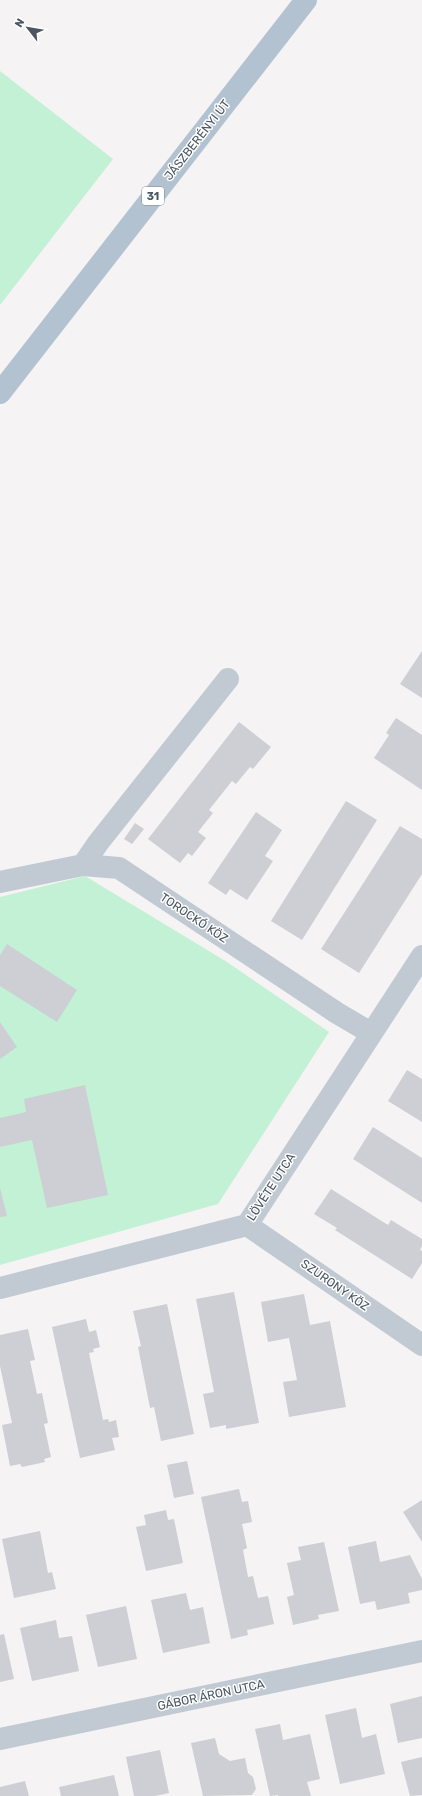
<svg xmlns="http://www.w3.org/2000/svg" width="422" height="1796" viewBox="0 0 422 1796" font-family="Rubik,sans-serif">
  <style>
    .green { fill: #c3f1d5 }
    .building { fill: #cdcfd5 }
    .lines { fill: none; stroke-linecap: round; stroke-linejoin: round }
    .minor { stroke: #c1cad2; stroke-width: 22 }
    .primary { stroke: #b3c2d1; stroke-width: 22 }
    .labels { text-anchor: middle; stroke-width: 3; stroke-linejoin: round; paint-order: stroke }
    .shield { fill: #fff; stroke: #808990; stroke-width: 1 }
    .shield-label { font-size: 11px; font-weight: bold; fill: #4a5661 }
    .street-label { font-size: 12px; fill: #4a5661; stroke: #fff }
  </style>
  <rect width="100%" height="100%" fill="#f5f3f3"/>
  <path class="green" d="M 0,71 L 113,159 L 0,305 Z
    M 85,876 L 227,962 L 329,1032 L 218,1204 L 0,1265 L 0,897 Z"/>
  <path class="building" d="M 422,651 L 422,698 L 400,684 Z
    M 396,718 L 422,735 L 422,790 L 374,758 L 389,735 L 386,733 Z
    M 239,722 L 271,747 L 253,769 L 250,767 L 236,784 L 232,781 L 209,810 L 213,813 L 198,832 L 206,838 L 192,856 L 188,853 L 180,863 L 148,839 Z
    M 346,801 L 377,820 L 302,940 L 271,921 Z
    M 256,812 L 282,830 L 265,856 L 273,861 L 247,900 L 230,889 L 226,895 L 208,883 Z
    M 135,823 L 144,829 L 132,844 L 124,839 Z
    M 400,826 L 422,839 L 422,874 L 359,973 L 321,949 Z
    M 7,944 L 77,990 L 57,1022 L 0,986 L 0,955 Z
    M 0,1022 L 17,1047 L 0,1059 Z
    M 407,1070 L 422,1079 L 422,1122 L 388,1101 Z
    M 85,1085 L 108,1195 L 47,1208 L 32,1140 L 0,1147 L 0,1118 L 26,1112 L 24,1099 Z
    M 373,1127 L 422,1158 L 422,1203 L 353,1159 Z
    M 0,1188 L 7,1216 L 0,1217 Z
    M 331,1189 L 388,1225 L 391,1220 L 422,1239 L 422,1246 L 420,1250 L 422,1251 L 422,1263 L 412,1279 L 335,1230 L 337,1228 L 314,1214 Z
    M 234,1292 L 259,1423 L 226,1429 L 226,1425 L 210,1428 L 203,1394 L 214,1392 L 196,1299 Z
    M 304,1294 L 310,1325 L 330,1321 L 346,1407 L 289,1417 L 283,1382 L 297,1380 L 289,1338 L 268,1342 L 261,1302 Z
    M 167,1304 L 194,1434 L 161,1441 L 154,1407 L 150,1408 L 138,1347 L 141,1346 L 133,1311 Z
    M 86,1319 L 89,1332 L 96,1330 L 100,1347 L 93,1349 L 94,1352 L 89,1353 L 103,1420 L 108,1419 L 109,1422 L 116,1420 L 119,1437 L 112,1438 L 115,1450 L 80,1458 L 52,1327 Z
    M 28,1329 L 35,1360 L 30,1361 L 37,1394 L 42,1393 L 48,1423 L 44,1424 L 51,1457 L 44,1459 L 45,1462 L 22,1467 L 20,1464 L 10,1466 L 2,1425 L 12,1423 L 0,1366 L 0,1335 Z
    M 187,1461 L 194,1494 L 174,1498 L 167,1465 Z
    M 239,1489 L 242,1502 L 248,1501 L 252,1522 L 242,1524 L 247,1548 L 243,1550 L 248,1577 L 253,1576 L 258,1598 L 268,1596 L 274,1624 L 247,1630 L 248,1635 L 231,1639 L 201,1497 Z
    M 422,1500 L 422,1542 L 403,1512 Z
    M 166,1510 L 168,1520 L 174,1519 L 183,1563 L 146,1571 L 136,1527 L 146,1525 L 144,1515 Z
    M 40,1531 L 48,1573 L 52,1572 L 56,1589 L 14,1598 L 2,1539 Z
    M 376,1541 L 380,1562 L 410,1555 L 422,1579 L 422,1590 L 408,1593 L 410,1603 L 377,1610 L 375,1601 L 360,1604 L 348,1547 Z
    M 324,1542 L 339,1611 L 318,1615 L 319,1619 L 293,1625 L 287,1597 L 294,1595 L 287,1563 L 301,1560 L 298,1547 Z
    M 186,1593 L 190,1610 L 203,1607 L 210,1643 L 163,1653 L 151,1600 Z
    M 126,1606 L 137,1659 L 98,1667 L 86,1615 Z
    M 56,1620 L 59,1638 L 72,1636 L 79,1671 L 32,1681 L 20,1628 Z
    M 4,1634 L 14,1679 L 0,1682 L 0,1635 Z
    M 422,1696 L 422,1738 L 398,1743 L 390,1704 Z
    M 356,1708 L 362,1738 L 376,1734 L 385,1774 L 340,1784 L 325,1715 Z
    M 280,1724 L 283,1740 L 310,1734 L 320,1779 L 307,1782 L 311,1796 L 278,1796 L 278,1795 L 270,1796 L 255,1729 Z
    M 215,1738 L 219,1754 L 230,1761 L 245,1758 L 248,1773 L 253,1777 L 256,1789 L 252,1795 L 203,1796 L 191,1743 Z
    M 160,1750 L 169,1793 L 155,1796 L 134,1796 L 126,1757 Z
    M 422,1757 L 422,1795 L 410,1796 L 401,1762 Z
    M 114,1775 L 119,1796 L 61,1796 L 59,1787 Z
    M 25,1781 L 29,1796 L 0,1796 L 0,1787 Z"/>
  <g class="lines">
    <path class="minor" d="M 83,865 L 98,843 L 228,679
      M 0,882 L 83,865 L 119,868 L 337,1013 L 371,1033
      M 247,1225 L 422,1345
      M 0,1288 L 247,1225 L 422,956
      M 0,1739 L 422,1651"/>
    <path class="primary" d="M 0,393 L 306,0"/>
  </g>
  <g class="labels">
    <rect class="shield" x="142" y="187" width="22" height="18" rx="3"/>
    <g class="shield-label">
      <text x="153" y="200">31</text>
    </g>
    <g class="street-label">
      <text transform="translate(197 140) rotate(-52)" y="4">JÁSZBERÉNYI ÚT</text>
      <text transform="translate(194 918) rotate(34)" y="4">TOROCKÓ KÖZ</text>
      <text transform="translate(271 1187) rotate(-57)" y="4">LÖVÉTE UTCA</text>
      <text transform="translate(335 1285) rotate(35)" y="4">SZURONY KÖZ</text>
      <text transform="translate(211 1695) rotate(-12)" y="4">GÁBOR ÁRON UTCA</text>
    </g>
  </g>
  <g transform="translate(28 28) rotate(301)" stroke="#ffffff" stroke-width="3" paint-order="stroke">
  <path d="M0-3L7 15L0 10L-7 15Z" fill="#4a5661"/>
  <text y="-6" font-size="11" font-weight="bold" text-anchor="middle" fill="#4a5661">N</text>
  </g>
</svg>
